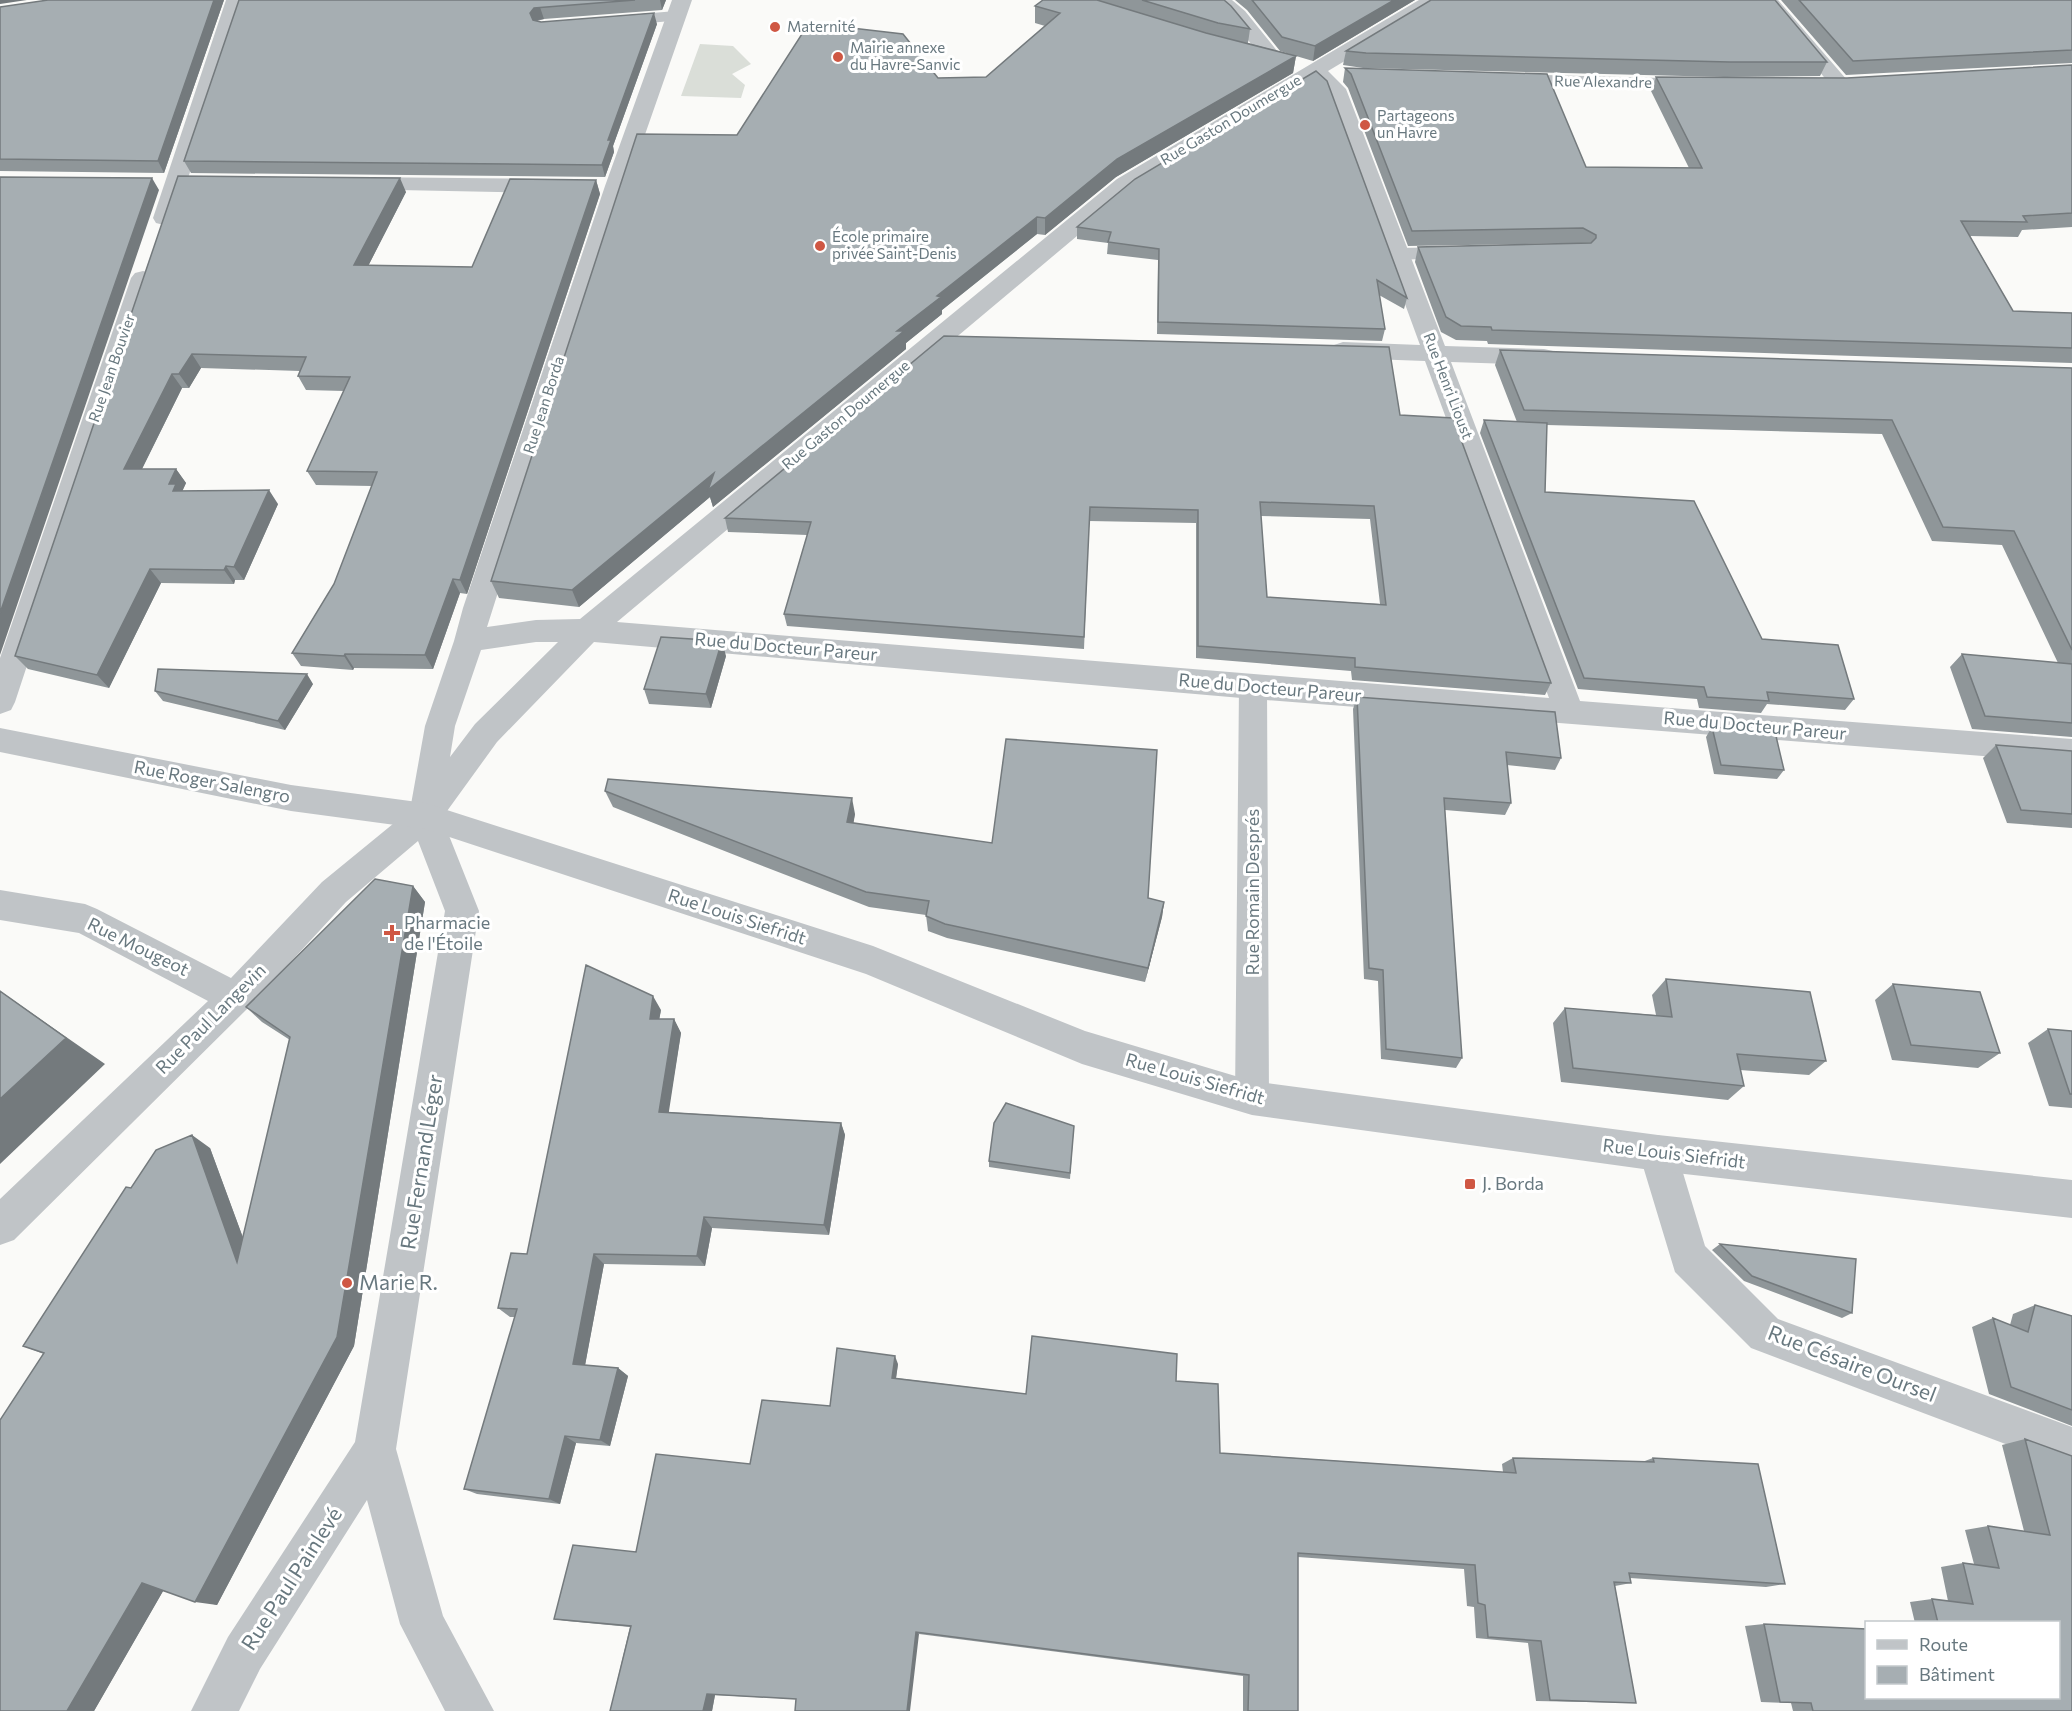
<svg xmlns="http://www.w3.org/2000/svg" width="2072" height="1711" viewBox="0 0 2072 1711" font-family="Commissioner,sans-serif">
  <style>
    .green { fill: #daded8 }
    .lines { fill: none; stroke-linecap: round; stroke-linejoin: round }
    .service { fill: #c0c4c7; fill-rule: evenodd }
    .minor { fill: #c0c4c7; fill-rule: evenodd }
    .tertiary { fill: #c0c4c7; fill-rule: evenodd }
    .wall { fill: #8f9699; fill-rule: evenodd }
    .shaded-wall { fill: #747a7d }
    .building { fill: #a6aeb2; stroke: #747a7d; stroke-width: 1.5; fill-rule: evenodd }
    .poi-dot { fill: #cf5743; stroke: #fff; stroke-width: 2 }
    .labels { text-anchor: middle; stroke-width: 6; stroke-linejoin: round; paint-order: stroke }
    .far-poi-label { font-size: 15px; fill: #68787f; stroke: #fff; text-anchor: start }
    .far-street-label { font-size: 15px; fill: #68787f; stroke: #fff }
    .street-label { font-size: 18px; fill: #68787f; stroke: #fff }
    .poi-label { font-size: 18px; fill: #68787f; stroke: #fff; text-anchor: start }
    .near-street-label { font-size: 21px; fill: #68787f; stroke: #fff }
    .near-poi-label { font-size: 21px; fill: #68787f; stroke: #fff; text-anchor: start }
  </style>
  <rect width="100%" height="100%" fill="#fafaf8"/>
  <path class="green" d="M 700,44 L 733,46 L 751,64 L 732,74 L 745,85 L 741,98 L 681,96 Z"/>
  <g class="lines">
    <path class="service" d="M 1760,0 L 1778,0 L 1847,80 L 1849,84 L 1847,88 L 1833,88 Z
      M 676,11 L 682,12 L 685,16 L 682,20 L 616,26 L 610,25 L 607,21 L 610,17 L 616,16 Z
      M 1458,247 L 1465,249 L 1469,253 L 1465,257 L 1398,260 L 1391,258 L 1387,254 L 1391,250 L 1398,248 Z
      M 1253,676 L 1263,680 L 1267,687 L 1269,1098 L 1264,1109 L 1252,1114 L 1240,1109 L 1235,1098 L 1239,687 L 1243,680 Z"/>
    <path class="minor" d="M 226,0 L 246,0 L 175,218 L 172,223 L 164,225 L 156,223 L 153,218 Z
      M 672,0 L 692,0 L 627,186 L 487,627 L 536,620 L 580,619 L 1117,179 L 1419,0 L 1443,0 L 1440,4 L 1328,71 L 1346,89 L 1445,346 L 1544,349 L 1553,351 L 1556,357 L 1553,363 L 1544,365 L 1451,362 L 1580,701 L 2072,739 L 2072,763 L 1253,699 L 594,642 L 497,742 L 442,818 L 479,911 L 396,1449 L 443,1616 L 494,1711 L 445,1711 L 400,1624 L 367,1500 L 260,1669 L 239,1711 L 191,1711 L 228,1637 L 355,1442 L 445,911 L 418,841 L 346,902 L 247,1009 L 14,1240 L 0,1245 L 0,1199 L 208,1001 L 79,933 L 0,920 L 0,890 L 85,904 L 97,909 L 231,978 L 322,882 L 410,810 L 425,726 L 454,641 L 463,608 L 605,186 ZM 1314,80 L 1327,91 L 1420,345 L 1343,342 L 1334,345 L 1331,350 L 1334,355 L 1343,358 L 1425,361 L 1549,698 L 617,622 L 1133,189 ZM 536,642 L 558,642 L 475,724 L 450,757 L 455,726 L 481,650 Z
      M 1210,0 L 1232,0 L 1245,11 L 1282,57 L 1279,61 L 1265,61 L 1231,19 Z
      M 1505,74 L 1700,79 L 1707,81 L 1710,85 L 1707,89 L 1700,91 L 1498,84 L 1495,80 L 1498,76 Z
      M 357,177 L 551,179 L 559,181 L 562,186 L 559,191 L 551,193 L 349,189 L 346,184 L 349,179 Z
      M 143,271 L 151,273 L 155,278 L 15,702 L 11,710 L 0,714 L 0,658 L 131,278 L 135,273 Z
      M 1658,1135 L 1671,1140 L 1677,1153 L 1705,1246 L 1778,1319 L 2072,1427 L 2072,1469 L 1751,1348 L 1675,1272 L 1639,1153 L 1645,1140 Z"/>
    <path class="tertiary" d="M 0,728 L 291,785 L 425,803 L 873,946 L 1085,1031 L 1252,1081 L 1658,1135 L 2072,1180 L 2072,1218 L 1658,1171 L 1252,1115 L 1082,1064 L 866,974 L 425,829 L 291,811 L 0,752 Z"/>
  </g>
  <path class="wall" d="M 224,0 L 164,173 L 0,171 L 0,7 Z
    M 239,0 L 666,0 L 662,10 L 544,19 L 537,21 L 541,22 L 657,24 L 613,146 L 614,152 L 605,177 L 191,173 L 184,161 Z
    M 1043,0 L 1224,0 L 1250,29 L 1248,43 L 1293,55 L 1280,51 L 1247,10 L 1235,0 L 1415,0 L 1313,61 L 1296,56 L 1293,73 L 1116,177 L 1045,235 L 1037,234 L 942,310 L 942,314 L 906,343 L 906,349 L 713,507 L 710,497 L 579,607 L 499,598 L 491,581 L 737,135 L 938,78 L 986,77 L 1045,26 L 1035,23 L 1035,6 Z
    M 1781,0 L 2072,0 L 2072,63 L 1846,75 Z
    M 1346,51 L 1827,62 L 1820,76 L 1724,77 L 1363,68 L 1343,65 Z
    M 2072,65 L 2072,227 L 2022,230 L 2018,237 L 1970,236 L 2013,311 L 2072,313 L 2072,363 L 1488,344 L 1487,341 L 1456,340 L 1441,332 L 1415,262 L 1418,247 L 1578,243 L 1408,246 L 1348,88 L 1343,82 L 1345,68 L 1586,167 L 1689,168 L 1651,91 L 1656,77 L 1847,78 Z
    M 1316,71 L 1407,298 L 1404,309 L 1379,295 L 1385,329 L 1382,341 L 1157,334 L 1158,260 L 1107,254 L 1108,243 L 1077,239 L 1077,227 Z
    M 178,176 L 406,192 L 368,266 L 472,267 L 596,180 L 600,194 L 467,594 L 460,593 L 433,669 L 354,668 L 353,670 L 301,666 L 292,653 L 334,584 L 372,486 L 316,485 L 307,471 L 344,391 L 306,390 L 298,376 L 300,371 L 201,368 L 189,388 L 182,388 L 142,469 L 176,469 L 186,483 L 182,491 L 278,504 L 244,580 L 235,580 L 234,584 L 161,583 L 109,688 L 28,669 L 15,656 Z
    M 1500,350 L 2072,368 L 2072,737 L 1972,729 L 1950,667 L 1962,654 L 2058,663 L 2002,545 L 1932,541 L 1882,434 L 1547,425 L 1545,492 L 1762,639 L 1854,699 L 1845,710 L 1767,704 L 1761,713 L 1699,708 L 1697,699 L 1578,689 L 1480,433 L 1484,420 L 1517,422 L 1495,365 Z
    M 1400,415 L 1551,683 L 1545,695 L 1352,680 L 1351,671 L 1196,658 L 1196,523 L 1089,521 L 1084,649 L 787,626 L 784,614 L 807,535 L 728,532 L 725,518 ZM 1261,516 L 1370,519 L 1380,604 L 1267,597 Z
    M 726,656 L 711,708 L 649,704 L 644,689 Z
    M 313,684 L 285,730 L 163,701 L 155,691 Z
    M 1357,697 L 1561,758 L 1555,770 L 1507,765 L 1511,803 L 1505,815 L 1445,810 L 1462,1058 L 1456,1068 L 1381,1059 L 1378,981 L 1364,979 L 1353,709 Z
    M 1712,727 L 1784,770 L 1777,779 L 1714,774 L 1706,737 Z
    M 1996,745 L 2072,751 L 2072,828 L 2007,823 L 1983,758 Z
    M 605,791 L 855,814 L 853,823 L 1164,902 L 1162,917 L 1145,982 L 947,938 L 928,931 L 926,915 L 869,907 L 755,863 L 613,807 Z
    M 413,886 L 425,902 L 354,1346 L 217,1605 L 163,1591 L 94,1711 L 0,1711 L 44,1354 L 23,1346 L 131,1188 L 210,1148 L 243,1238 L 290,1040 L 262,1022 L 246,1007 Z
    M 1666,979 L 1826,1061 L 1809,1075 L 1740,1070 L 1744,1086 L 1728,1100 L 1561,1082 L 1553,1023 L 1565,1008 L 1656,1015 L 1652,995 Z
    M 1893,984 L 2000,1053 L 1978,1068 L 1892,1060 L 1875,1000 Z
    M 661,1010 L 659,1019 L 674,1019 L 681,1033 L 668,1112 L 841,1123 L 845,1135 L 829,1235 L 712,1228 L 705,1266 L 604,1264 L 585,1365 L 618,1368 L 628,1376 L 610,1446 L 576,1443 L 560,1504 L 477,1494 L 464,1489 L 515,1317 L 510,1317 L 498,1308 Z
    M 2048,1029 L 2072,1031 L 2072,1108 L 2049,1106 L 2028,1043 Z
    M 1074,1126 L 1070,1179 L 989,1167 L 989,1161 Z
    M 1720,1244 L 1852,1313 L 1842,1318 L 1744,1281 L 1712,1250 Z
    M 2035,1305 L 2072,1316 L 2072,1426 L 1989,1394 L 1972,1327 L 1993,1318 L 2010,1325 L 2013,1314 Z
    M 898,1364 L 896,1378 L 1026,1394 L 1176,1381 L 1220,1453 L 1503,1472 L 1502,1464 L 1513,1458 L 1642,1462 L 1653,1458 L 1785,1584 L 1766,1587 L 1630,1578 L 1631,1583 L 1615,1586 L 1636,1703 L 1536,1701 L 1528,1643 L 1476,1638 L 1474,1607 L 1467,1606 L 1464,1569 L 1298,1557 L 1298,1711 L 1243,1711 L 1243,1676 L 919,1634 L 796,1699 L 715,1695 L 712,1711 L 610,1711 L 630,1627 L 567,1621 L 554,1619 L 636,1552 L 750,1464 L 830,1406 Z
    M 2025,1439 L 2072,1456 L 2072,1711 L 1793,1711 L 1791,1703 L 1761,1702 L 1745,1626 L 1764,1624 L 1866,1698 L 2058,1623 L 1915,1623 L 1910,1602 L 1932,1599 L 1948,1601 L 1941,1567 L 1963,1563 L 1974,1564 L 1965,1530 L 1988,1526 L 2024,1531 L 2002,1445 Z"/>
  <path class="shaded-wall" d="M 0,0 L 27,0 L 0,4 Z
    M 214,0 L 224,0 L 164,173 L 158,161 Z
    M 660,0 L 666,0 L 662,10 Z
    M 1394,0 L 1415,0 L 1313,61 L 1315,46 Z
    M 540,7 L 544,19 L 538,20 L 533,25 L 530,13 L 534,8 Z
    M 654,13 L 657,24 L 613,146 L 614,152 L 605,177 L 602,165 L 608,140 Z
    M 1296,56 L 1293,73 L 1116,177 L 1045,235 L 1045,218 L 1117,159 Z
    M 152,178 L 159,190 L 0,655 L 0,613 Z
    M 400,178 L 406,192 L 361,280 L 354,265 Z
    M 596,180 L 600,194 L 467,594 L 460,580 Z
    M 1037,217 L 1037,234 L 942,310 L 942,314 L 906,343 L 906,349 L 713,507 L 710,497 L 579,607 L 572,590 L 714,473 L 897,331 L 937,296 Z
    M 192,354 L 201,368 L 189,388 L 179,374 Z
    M 172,374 L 182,388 L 135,483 L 124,469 Z
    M 176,469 L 186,483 L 182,492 L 173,491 L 169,484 Z
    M 269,490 L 278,504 L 244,580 L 234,567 Z
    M 226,566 L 235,580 L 234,584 L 224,570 Z
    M 150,569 L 161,583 L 109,688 L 97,675 Z
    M 453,579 L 460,593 L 433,669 L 425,655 Z
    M 722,641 L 726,656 L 711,708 L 706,694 Z
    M 345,654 L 354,668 L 353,670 L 344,656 Z
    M 307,674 L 313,684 L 285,730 L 278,721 Z
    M 852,798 L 855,814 L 851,838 L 847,822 Z
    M 413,886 L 425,902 L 354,1346 L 217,1605 L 195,1602 Z
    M 1164,902 L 1162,917 L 1145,982 L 1148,968 Z
    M 0,991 L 105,1064 L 0,1164 Z
    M 653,996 L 661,1010 L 657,1032 L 650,1019 Z
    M 674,1019 L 681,1033 L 667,1124 L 659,1112 Z
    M 841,1123 L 845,1135 L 829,1235 L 824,1225 Z
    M 192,1135 L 210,1148 L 256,1273 L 237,1262 Z
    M 704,1217 L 712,1228 L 705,1266 L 697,1256 Z
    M 594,1254 L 604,1264 L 584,1371 L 573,1364 Z
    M 895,1356 L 898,1364 L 895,1385 L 892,1378 Z
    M 618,1368 L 628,1376 L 610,1446 L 600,1440 Z
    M 565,1436 L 576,1443 L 560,1504 L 549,1499 Z
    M 142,1583 L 166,1586 L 94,1711 L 67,1711 Z
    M 916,1632 L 919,1634 L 910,1711 L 907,1711 Z
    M 707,1694 L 715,1695 L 712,1711 L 703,1711 Z"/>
  <path class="building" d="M 48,0 L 214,0 L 158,161 L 0,159 L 0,7 Z
    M 239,0 L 635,0 L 534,8 L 530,13 L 533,20 L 541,22 L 654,13 L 608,140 L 611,140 L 602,165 L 184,161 Z
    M 1043,0 L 1097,0 L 1206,33 L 1296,56 L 1117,159 L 1045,218 L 1037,217 L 937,296 L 941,297 L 897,331 L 904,331 L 708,490 L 714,473 L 572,590 L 491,581 L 637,134 L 737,135 L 809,23 L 903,34 L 938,78 L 986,77 L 1060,13 L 1035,6 Z
    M 1142,0 L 1224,0 L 1231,6 L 1250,29 L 1218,23 Z
    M 1252,0 L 1394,0 L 1315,46 L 1282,37 Z
    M 1431,0 L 1775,0 L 1827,62 L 1730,62 L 1366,53 L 1346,51 Z
    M 1799,0 L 2072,0 L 2072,50 L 1853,61 Z
    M 2072,65 L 2072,213 L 2023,216 L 2027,222 L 1961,221 L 2013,311 L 2072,313 L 2072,348 L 1492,330 L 1491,327 L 1461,326 L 1446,317 L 1418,247 L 1591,243 L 1596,238 L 1596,235 L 1583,228 L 1412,231 L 1351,74 L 1345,68 L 1547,74 L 1586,167 L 1702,168 L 1656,77 L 1847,78 Z
    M 1316,71 L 1327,81 L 1407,298 L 1377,280 L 1385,329 L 1158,322 L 1159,249 L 1108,242 L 1111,232 L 1077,227 L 1135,179 Z
    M 178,176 L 400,178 L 354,265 L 472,267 L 510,179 L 596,180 L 460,580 L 453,579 L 425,655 L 345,654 L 344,656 L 292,653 L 334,584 L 377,472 L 307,471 L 350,377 L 298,376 L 306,357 L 192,354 L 179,374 L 172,374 L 124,469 L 176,469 L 169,484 L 176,484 L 173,491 L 269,490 L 234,567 L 226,566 L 224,570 L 150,569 L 97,675 L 15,656 Z
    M 0,177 L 152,178 L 0,613 Z
    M 944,336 L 1389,347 L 1400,415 L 1453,418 L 1551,683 L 1355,667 L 1355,658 L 1198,646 L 1198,510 L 1090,507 L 1084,637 L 784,614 L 811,522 L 725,518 ZM 1260,502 L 1374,506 L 1386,605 L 1267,597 Z
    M 1500,350 L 2072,368 L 2072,650 L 2014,531 L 1943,527 L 1892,420 L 1524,410 Z
    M 1484,420 L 1547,423 L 1545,492 L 1694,501 L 1762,639 L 1838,645 L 1854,699 L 1767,692 L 1769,701 L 1707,697 L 1704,687 L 1584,678 Z
    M 661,637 L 722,641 L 706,694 L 644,689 Z
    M 1962,654 L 2072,664 L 2072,723 L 1985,716 Z
    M 158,669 L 307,674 L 278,721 L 155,691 Z
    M 1357,697 L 1555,712 L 1561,758 L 1506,752 L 1511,803 L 1444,798 L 1462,1058 L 1386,1049 L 1383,970 L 1369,968 Z
    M 1712,727 L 1775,732 L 1784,770 L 1721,765 Z
    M 1006,739 L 1157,750 L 1148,898 L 1164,902 L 1148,968 L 945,924 L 926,916 L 929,901 L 866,892 L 605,791 L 608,779 L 852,798 L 847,822 L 992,843 Z
    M 1996,745 L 2072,751 L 2072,814 L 2021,810 Z
    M 375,879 L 413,886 L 337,1337 L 195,1602 L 142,1583 L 67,1711 L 0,1711 L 0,1420 L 44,1353 L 23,1346 L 126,1187 L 131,1188 L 156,1150 L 192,1135 L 237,1262 L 290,1037 L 246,1007 Z
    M 586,965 L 653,996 L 650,1019 L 674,1019 L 659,1112 L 841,1123 L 824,1225 L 704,1217 L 697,1256 L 594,1254 L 573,1364 L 618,1368 L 600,1440 L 565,1436 L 549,1499 L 464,1489 L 517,1309 L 498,1308 L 511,1253 L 527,1254 Z
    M 1666,979 L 1810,992 L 1826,1061 L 1737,1054 L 1744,1086 L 1573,1068 L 1565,1008 L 1672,1017 Z
    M 1893,984 L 1980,992 L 2000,1053 L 1911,1045 Z
    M 0,991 L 66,1038 L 0,1099 Z
    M 2048,1029 L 2072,1031 L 2072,1094 L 2070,1094 Z
    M 1006,1103 L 1074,1126 L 1070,1173 L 989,1161 L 994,1123 Z
    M 1720,1244 L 1856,1259 L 1852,1313 L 1752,1276 Z
    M 2035,1305 L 2072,1316 L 2072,1410 L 2011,1387 L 1993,1318 L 2028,1332 Z
    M 1032,1336 L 1177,1354 L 1176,1381 L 1218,1384 L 1220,1453 L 1516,1473 L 1513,1458 L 1654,1462 L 1653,1458 L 1758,1464 L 1785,1584 L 1629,1573 L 1631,1583 L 1614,1582 L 1636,1703 L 1550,1700 L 1541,1641 L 1488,1637 L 1485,1605 L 1478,1603 L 1475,1565 L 1298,1553 L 1298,1711 L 1248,1711 L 1249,1675 L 916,1632 L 907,1711 L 795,1711 L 796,1699 L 707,1694 L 703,1711 L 610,1711 L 631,1626 L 554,1619 L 573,1545 L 636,1552 L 656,1454 L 750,1464 L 762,1400 L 830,1406 L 837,1348 L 895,1356 L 892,1378 L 1026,1394 Z
    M 2025,1439 L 2072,1456 L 2072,1711 L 1813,1711 L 1811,1703 L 1780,1702 L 1764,1624 L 1866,1629 L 1866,1698 L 2058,1698 L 2058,1623 L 1938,1623 L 1932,1599 L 1973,1604 L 1963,1563 L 1999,1568 L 1988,1526 L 2050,1535 Z"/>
  <g class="poi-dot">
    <circle cx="775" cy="27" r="6"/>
    <circle cx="838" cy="57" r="6"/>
    <circle cx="1365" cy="125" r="6"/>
    <circle cx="820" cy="246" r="6"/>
    <path d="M389 924h6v6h6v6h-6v6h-6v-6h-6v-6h6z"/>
    <rect x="1464" y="1178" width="12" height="12" rx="3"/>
    <circle cx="347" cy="1283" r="6"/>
  </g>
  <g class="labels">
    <g class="far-poi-label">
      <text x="787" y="32">Maternité</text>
      <text x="850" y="53">Mairie annexe<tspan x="850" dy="17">du Havre-Sanvic</tspan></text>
      <text x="1377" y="121">Partageons<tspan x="1377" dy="17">un Havre</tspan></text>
      <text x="832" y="242">École primaire<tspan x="832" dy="17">privée Saint-Denis</tspan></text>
    </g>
    <g class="far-street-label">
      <text transform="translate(1603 82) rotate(1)" y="5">Rue Alexandre</text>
      <text transform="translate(1231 120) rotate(-31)" y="5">Rue Gaston Doumergue</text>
      <text transform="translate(112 368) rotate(-71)" y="5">Rue Jean Bouvier</text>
      <text transform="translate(1448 386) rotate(69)" y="5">Rue Henri Lioust</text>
      <text transform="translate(544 405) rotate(-72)" y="5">Rue Jean Borda</text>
      <text transform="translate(846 415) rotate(-40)" y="5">Rue Gaston Doumergue</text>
    </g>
    <g class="street-label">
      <text transform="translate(786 647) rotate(5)" y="6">Rue du Docteur Pareur</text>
      <text transform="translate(1270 688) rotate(5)" y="6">Rue du Docteur Pareur</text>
      <text transform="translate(1755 726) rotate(5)" y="6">Rue du Docteur Pareur</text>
      <text transform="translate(212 782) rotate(11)" y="6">Rue Roger Salengro</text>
      <text transform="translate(1253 892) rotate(-90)" y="6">Rue Romain Després</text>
      <text transform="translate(737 917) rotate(18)" y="6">Rue Louis Siefridt</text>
      <text transform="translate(138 947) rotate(26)" y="6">Rue Mougeot</text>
      <text transform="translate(211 1019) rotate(-45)" y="6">Rue Paul Langevin</text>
      <text transform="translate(1195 1079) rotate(16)" y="6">Rue Louis Siefridt</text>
      <text transform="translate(1674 1154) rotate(7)" y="6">Rue Louis Siefridt</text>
    </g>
    <g class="poi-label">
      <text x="404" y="929">Pharmacie<tspan x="404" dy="21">de l'Étoile</tspan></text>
      <text x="1482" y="1190">J. Borda</text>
    </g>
    <g class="near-street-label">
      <text transform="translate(422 1162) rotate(-81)" y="7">Rue Fernand Léger</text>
      <text transform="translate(1852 1364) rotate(21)" y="7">Rue Césaire Oursel</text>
      <text transform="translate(292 1579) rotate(-57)" y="7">Rue Paul Painlevé</text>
    </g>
    <g class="near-poi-label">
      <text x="359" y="1290">Marie R.</text>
    </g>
  </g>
  <rect x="1865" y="1621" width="195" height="78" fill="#ffffff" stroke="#c3c9cc" stroke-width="1.5"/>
  <rect x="1877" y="1640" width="30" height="9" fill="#c0c4c7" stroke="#c3c9cc" stroke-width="1.5"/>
  <text x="1919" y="1651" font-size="18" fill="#68787f">Route</text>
  <rect x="1877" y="1666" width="30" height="18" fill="#a6aeb2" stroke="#c3c9cc" stroke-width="1.5"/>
  <text x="1919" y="1681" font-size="18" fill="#68787f">Bâtiment</text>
</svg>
